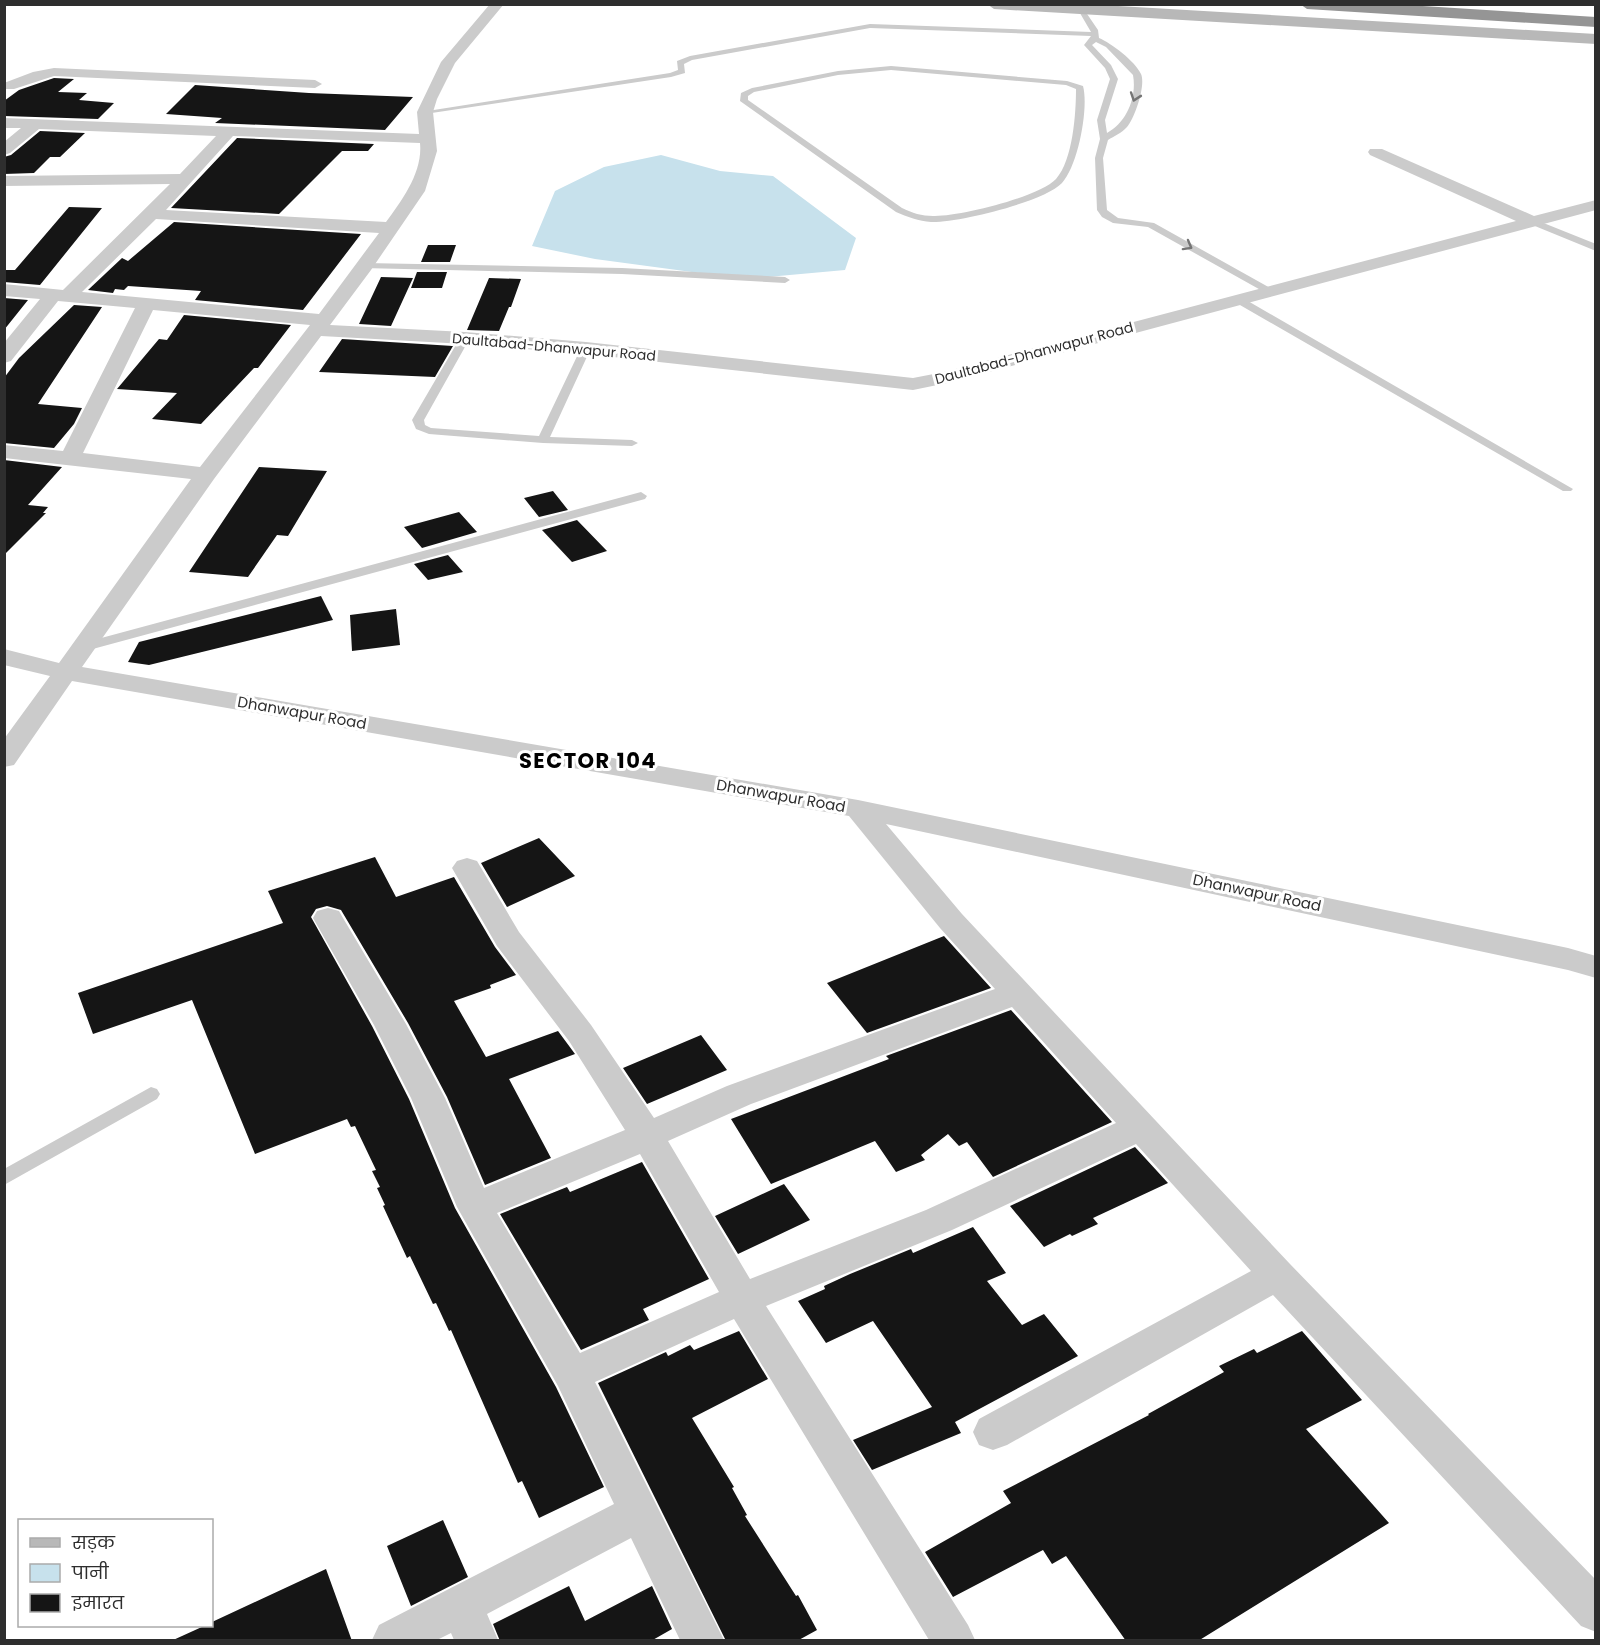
<svg xmlns="http://www.w3.org/2000/svg" width="1600" height="1645" viewBox="0 0 1600 1645" font-family="Poppins,'Noto Sans Devanagari',sans-serif">
  <style>
    .water { fill: #c7e1ec }
    .building { fill: #151515 }
    .lines { fill: none; stroke-linecap: round; stroke-linejoin: round }
    .lane { fill: #cbcbcb; fill-rule: evenodd }
    .street { fill: #cbcbcb; fill-rule: evenodd }
    .secondary { fill: #b8b8b8; fill-rule: evenodd }
    .highway { fill: #959595; fill-rule: evenodd }
    .oneway { stroke: #757575 }
    .labels { text-anchor: middle; stroke-width: 6; stroke-linejoin: round; paint-order: stroke }
    .far-street-label { font-size: 14px; fill: #2e2e2e; stroke: #fff }
    .street-label { font-size: 15px; fill: #2e2e2e; stroke: #fff }
    .district-label { font-size: 21px; font-weight: bold; letter-spacing: 1.5px; fill: #000; stroke: #fff }
  </style>
  <rect width="100%" height="100%" fill="#fff"/>
  <path class="water" d="M 661,155 L 720,171 L 773,176 L 856,238 L 845,270 L 744,279 L 595,259 L 532,246 L 555,191 L 604,167 Z"/>
  <path class="building" d="M 54,78 L 74,79 L 58,92 L 87,93 L 79,100 L 114,103 L 98,119 L 4,116 L 4,101 L 19,90 Z
    M 195,85 L 309,93 L 413,97 L 385,130 L 215,123 L 222,118 L 166,114 Z
    M 40,131 L 85,133 L 60,157 L 50,157 L 34,173 L 4,174 L 4,157 L 11,155 Z
    M 237,138 L 374,144 L 368,151 L 342,151 L 279,214 L 171,208 Z
    M 69,207 L 102,208 L 40,285 L 4,282 L 4,270 L 15,270 Z
    M 174,222 L 361,234 L 303,310 L 195,300 L 201,291 L 128,286 L 124,290 L 115,289 L 113,293 L 88,290 L 122,258 L 128,261 Z
    M 428,245 L 456,245 L 450,262 L 421,262 Z
    M 417,272 L 447,272 L 442,288 L 411,288 Z
    M 381,277 L 413,278 L 391,326 L 359,324 Z
    M 489,278 L 521,279 L 511,307 L 509,307 L 499,331 L 467,330 Z
    M 4,298 L 28,300 L 4,330 Z
    M 74,305 L 102,307 L 38,404 L 82,408 L 74,424 L 54,448 L 4,443 L 4,378 L 19,358 Z
    M 184,315 L 291,325 L 258,368 L 254,368 L 201,424 L 152,419 L 177,393 L 117,389 L 159,339 L 167,340 Z
    M 342,339 L 453,346 L 435,377 L 319,372 Z
    M 4,460 L 62,467 L 28,505 L 48,507 L 43,513 L 46,513 L 4,555 Z
    M 259,467 L 327,471 L 288,536 L 277,535 L 248,577 L 189,572 Z
    M 553,491 L 568,510 L 539,517 L 524,498 Z
    M 459,512 L 477,532 L 422,548 L 404,527 Z
    M 577,520 L 607,551 L 572,562 L 542,530 Z
    M 448,555 L 463,572 L 428,580 L 414,564 Z
    M 321,596 L 333,620 L 149,665 L 128,662 L 139,642 Z
    M 396,609 L 400,645 L 352,651 L 350,615 Z
    M 539,838 L 575,876 L 507,907 L 481,863 Z
    M 375,857 L 396,897 L 454,877 L 495,947 L 516,975 L 490,985 L 491,988 L 454,1001 L 486,1057 L 558,1031 L 575,1054 L 509,1079 L 551,1158 L 485,1185 L 447,1097 L 408,1023 L 341,910 L 327,906 L 316,909 L 311,917 L 372,1026 L 409,1099 L 455,1208 L 556,1387 L 604,1487 L 539,1518 L 522,1481 L 518,1483 L 451,1330 L 449,1331 L 436,1303 L 433,1304 L 410,1256 L 407,1258 L 383,1206 L 385,1205 L 377,1188 L 380,1187 L 372,1171 L 376,1170 L 355,1126 L 351,1127 L 347,1119 L 255,1154 L 192,1000 L 93,1034 L 78,993 L 283,923 L 268,891 Z
    M 944,936 L 991,988 L 867,1033 L 827,983 Z
    M 1011,1010 L 1112,1122 L 993,1177 L 967,1142 L 959,1146 L 948,1134 L 921,1155 L 925,1160 L 896,1172 L 875,1141 L 771,1184 L 731,1119 L 889,1059 L 886,1056 Z
    M 701,1035 L 727,1070 L 647,1104 L 623,1068 Z
    M 1135,1147 L 1168,1183 L 1093,1218 L 1098,1224 L 1072,1236 L 1070,1234 L 1044,1247 L 1010,1206 Z
    M 642,1162 L 709,1279 L 643,1309 L 649,1320 L 581,1350 L 500,1214 L 567,1187 L 570,1192 Z
    M 784,1184 L 810,1220 L 738,1254 L 715,1216 Z
    M 973,1227 L 1006,1273 L 987,1281 L 1022,1325 L 1044,1314 L 1078,1356 L 955,1422 L 961,1433 L 872,1470 L 853,1440 L 932,1407 L 873,1321 L 826,1343 L 798,1301 L 825,1289 L 824,1286 L 850,1274 L 911,1249 L 913,1253 Z
    M 739,1331 L 768,1379 L 692,1418 L 734,1487 L 732,1488 L 747,1515 L 745,1516 L 796,1596 L 798,1595 L 817,1630 L 797,1641 L 726,1641 L 598,1383 L 666,1352 L 668,1356 L 690,1345 L 694,1350 Z
    M 1302,1331 L 1362,1400 L 1306,1429 L 1389,1523 L 1198,1641 L 1126,1641 L 1066,1556 L 1052,1564 L 1043,1550 L 953,1597 L 925,1552 L 1011,1503 L 1003,1491 L 1149,1415 L 1148,1414 L 1224,1372 L 1219,1366 L 1254,1349 L 1257,1353 Z
    M 443,1520 L 468,1577 L 411,1606 L 387,1546 Z
    M 326,1569 L 352,1641 L 171,1641 L 204,1626 L 212,1626 L 212,1622 Z
    M 569,1586 L 585,1621 L 652,1586 L 672,1629 L 651,1641 L 500,1641 L 493,1624 Z"/>
  <g class="lines">
    <path class="lane" d="M 1077,8 L 1083,8 L 1098,30 L 1099,38 C 1111,43 1135,61 1141,74 C 1146,85 1135,118 1127,127 C 1122,133 1114,136 1108,140 L 1103,158 L 1107,210 L 1118,218 L 1154,223 L 1272,289 L 1272,293 L 1266,293 L 1148,227 L 1113,223 L 1102,217 L 1097,210 L 1095,158 L 1100,139 L 1097,120 L 1110,79 L 1105,68 L 1084,45 L 1091,36 L 870,28 L 692,60 L 684,64 L 685,73 L 671,77 L 425,114 L 421,112 L 670,73 L 678,70 L 677,61 L 690,56 L 870,24 L 1091,32 ZM 1096,42 L 1106,47 L 1133,75 C 1137,97 1127,122 1107,133 L 1105,120 L 1118,79 L 1111,65 L 1092,45 Z
      M 891,66 L 1067,81 L 1083,86 C 1089,108 1078,166 1062,183 C 1044,202 957,223 931,222 C 919,221 907,217 896,212 L 740,101 L 741,93 L 752,88 L 838,71 ZM 891,70 L 1066,85 L 1076,89 C 1076,113 1073,160 1056,179 C 1039,197 959,217 933,216 C 922,216 912,213 902,208 L 748,100 L 748,96 L 754,92 L 838,75 Z
      M 1530,220 L 1536,220 L 1596,244 L 1596,251 L 1530,224 Z
      M 365,263 L 622,268 L 785,277 L 790,280 L 785,283 L 622,274 L 362,268 L 362,264 Z
      M 1233,297 L 1241,297 L 1573,489 L 1571,491 L 1563,491 L 1233,301 Z
      M 465,335 L 470,338 L 424,420 L 425,425 L 431,428 L 539,436 L 581,348 L 586,345 L 591,348 L 550,437 L 632,440 L 638,443 L 632,446 L 543,443 L 429,434 L 416,429 L 412,420 L 460,338 Z
      M 641,492 L 647,496 L 645,499 L 89,650 L 79,650 L 77,647 L 79,644 Z
      M 151,1087 L 157,1089 L 160,1094 L 157,1099 L 4,1185 L 4,1169 Z"/>
    <path class="street" d="M 490,4 L 504,4 L 455,63 L 437,99 L 433,112 L 437,151 L 425,191 L 371,270 L 330,325 L 465,332 L 586,342 L 913,378 L 944,372 L 1516,221 L 1370,155 L 1368,152 L 1370,149 L 1382,149 L 1534,216 L 1596,200 L 1596,210 L 952,382 L 913,390 L 586,354 L 465,344 L 321,336 L 214,479 L 82,667 L 858,800 L 1568,948 L 1596,956 L 1596,978 L 1568,970 L 886,824 L 962,914 L 1290,1264 L 1596,1580 L 1596,1632 L 1581,1626 L 1273,1295 L 1007,1445 L 993,1450 L 979,1445 L 973,1432 L 979,1419 L 1251,1271 L 1136,1144 L 952,1230 L 766,1306 L 968,1625 L 975,1640 L 929,1640 L 734,1319 L 595,1382 L 724,1640 L 680,1640 L 631,1538 L 487,1614 L 498,1640 L 454,1640 L 451,1633 L 437,1640 L 372,1640 L 379,1625 L 614,1504 L 558,1386 L 457,1207 L 411,1098 L 374,1025 L 313,918 L 317,911 L 328,908 L 339,911 L 343,918 L 406,1024 L 445,1098 L 484,1188 L 625,1130 L 569,1041 L 497,946 L 452,868 L 457,861 L 467,858 L 477,861 L 519,932 L 591,1025 L 654,1118 L 727,1086 L 995,989 L 940,928 L 849,816 L 72,681 L 14,765 L 4,767 L 4,739 L 50,676 L 4,665 L 4,649 L 59,663 L 191,479 L 4,458 L 4,445 L 63,451 L 135,308 L 58,301 L 11,361 L 4,363 L 4,343 L 40,299 L 4,296 L 4,284 L 63,290 L 170,184 L 4,186 L 4,176 L 180,174 L 216,136 L 39,129 L 10,153 L 4,155 L 4,142 L 21,128 L 4,128 L 4,118 L 419,134 L 417,112 L 441,62 ZM 233,136 L 420,143 C 423,172 402,200 386,222 L 166,210 ZM 156,219 L 379,233 L 319,314 L 82,292 ZM 153,310 L 310,325 L 200,467 L 83,453 ZM 1012,1007 L 1116,1123 L 926,1210 L 750,1279 L 668,1141 L 751,1104 ZM 640,1154 L 719,1292 L 580,1353 L 497,1213 Z
      M 54,68 L 315,80 L 322,84 L 315,88 L 54,76 L 14,89 L 4,89 L 4,83 L 33,72 Z"/>
    <path class="secondary" d="M 987,4 L 1084,4 L 1596,34 L 1596,44 L 994,9 Z"/>
    <path class="highway" d="M 1300,4 L 1391,4 L 1596,17 L 1596,27 L 1307,9 Z"/>
  </g>
  <defs><path id="oneway-chevron" d="M-2-3.5L2.5 0L-2 3.5" fill="none" stroke-width="1.6" stroke-linecap="round" stroke-linejoin="round" transform="scale(1.5)"/></defs>
  <g class="oneway">
    <use href="#oneway-chevron" transform="translate(1135 97) rotate(109)"/>
    <use href="#oneway-chevron" transform="translate(1188 246) rotate(29)"/>
  </g>
  <g class="labels">
    <g class="far-street-label">
      <text transform="translate(554 347) rotate(5)" y="5">Daultabad-Dhanwapur Road</text>
      <text transform="translate(1034 353) rotate(-15)" y="5">Daultabad-Dhanwapur Road</text>
    </g>
    <g class="street-label">
      <text transform="translate(302 713) rotate(10)" y="5">Dhanwapur Road</text>
      <text transform="translate(781 796) rotate(10)" y="5">Dhanwapur Road</text>
      <text transform="translate(1257 893) rotate(12)" y="5">Dhanwapur Road</text>
    </g>
    <g class="district-label">
      <text x="588" y="768">SECTOR 104</text>
    </g>
  </g>
  <rect width="1600" height="1645" fill="none" stroke="#2e2e2e" stroke-width="12"/>
  <rect x="18" y="1519" width="195" height="108" fill="#ffffff" stroke="#ababab" stroke-width="1.5"/>
  <rect x="30" y="1538" width="30" height="9" fill="#b8b8b8" stroke="#ababab" stroke-width="1.5"/>
  <text x="72" y="1549" font-size="18" fill="#2e2e2e">सड़क</text>
  <rect x="30" y="1564" width="30" height="18" fill="#c7e1ec" stroke="#ababab" stroke-width="1.5"/>
  <text x="72" y="1579" font-size="18" fill="#2e2e2e">पानी</text>
  <rect x="30" y="1594" width="30" height="18" fill="#151515" stroke="#ababab" stroke-width="1.5"/>
  <text x="72" y="1609" font-size="18" fill="#2e2e2e">इमारत</text>
</svg>
